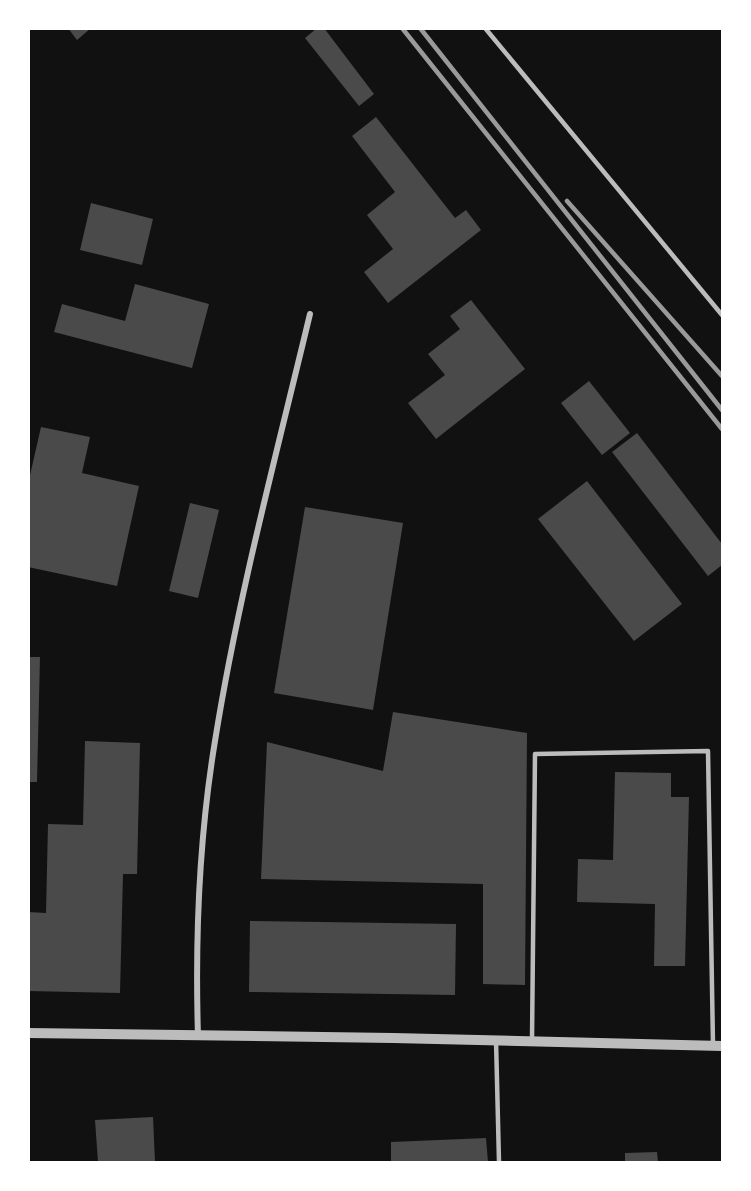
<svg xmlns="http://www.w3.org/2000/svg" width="751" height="1191" viewBox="0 0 751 1191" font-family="Commissioner,sans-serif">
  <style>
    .building { fill: #4a4a4a }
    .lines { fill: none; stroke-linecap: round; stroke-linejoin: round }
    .service { stroke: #bcbcbc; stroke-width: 4.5 }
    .minor { stroke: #bcbcbc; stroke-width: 6 }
    .tertiary { stroke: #bcbcbc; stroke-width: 10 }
    .rail { stroke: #9a9a9a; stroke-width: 4.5 }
  </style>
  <rect width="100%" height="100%" fill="#111"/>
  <path class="building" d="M 68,28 L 91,28 L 77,40 Z
    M 317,28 L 324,28 L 374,94 L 359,106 L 305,38 Z
    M 376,117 L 455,218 L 466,210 L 481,230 L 388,303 L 364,272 L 393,249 L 367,215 L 395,192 L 352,136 Z
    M 91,203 L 153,219 L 142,265 L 80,250 Z
    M 135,284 L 209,304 L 192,368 L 54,332 L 62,304 L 125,321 Z
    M 471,300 L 525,369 L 436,439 L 408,403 L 445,375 L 428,354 L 460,329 L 450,316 Z
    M 589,381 L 630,433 L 602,455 L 561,403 Z
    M 41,427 L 90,437 L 82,473 L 139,486 L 117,586 L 28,567 L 28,484 Z
    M 637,433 L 722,544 L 722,565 L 708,576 L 612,452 Z
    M 587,481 L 682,604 L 634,641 L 538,519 Z
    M 190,503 L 219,510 L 198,598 L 169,591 Z
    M 305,507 L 403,523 L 373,710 L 274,693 Z
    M 28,657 L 40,657 L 37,782 L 28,782 Z
    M 393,712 L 527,733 L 525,985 L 483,984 L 483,884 L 261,879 L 267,742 L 383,771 Z
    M 85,741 L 140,743 L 137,874 L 123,874 L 120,993 L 28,991 L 28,912 L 46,913 L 48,824 L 83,825 Z
    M 615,772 L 671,773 L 671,797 L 689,797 L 685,966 L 654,966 L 655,904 L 577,902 L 578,859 L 613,860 Z
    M 250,921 L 456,924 L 455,995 L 249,992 Z
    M 153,1117 L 155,1162 L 98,1162 L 95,1120 Z
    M 486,1138 L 488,1162 L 391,1162 L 391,1142 Z
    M 657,1152 L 658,1162 L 625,1162 L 625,1153 Z"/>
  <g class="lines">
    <path class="service" d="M 485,28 L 722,315
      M 496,1040 L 499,1162
      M 532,1040 L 535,754 L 708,751 L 713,1045"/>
    <path class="minor" d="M 198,1036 C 195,938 199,838 215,741 C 238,597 276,456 310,314"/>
    <path class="tertiary" d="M 28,1033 L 393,1038 L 722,1046"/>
    <path class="rail" d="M 402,28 L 722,429
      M 420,28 L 722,410
      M 567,201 L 722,376"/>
  </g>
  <rect width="751" height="1191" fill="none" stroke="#ffffff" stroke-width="60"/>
</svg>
